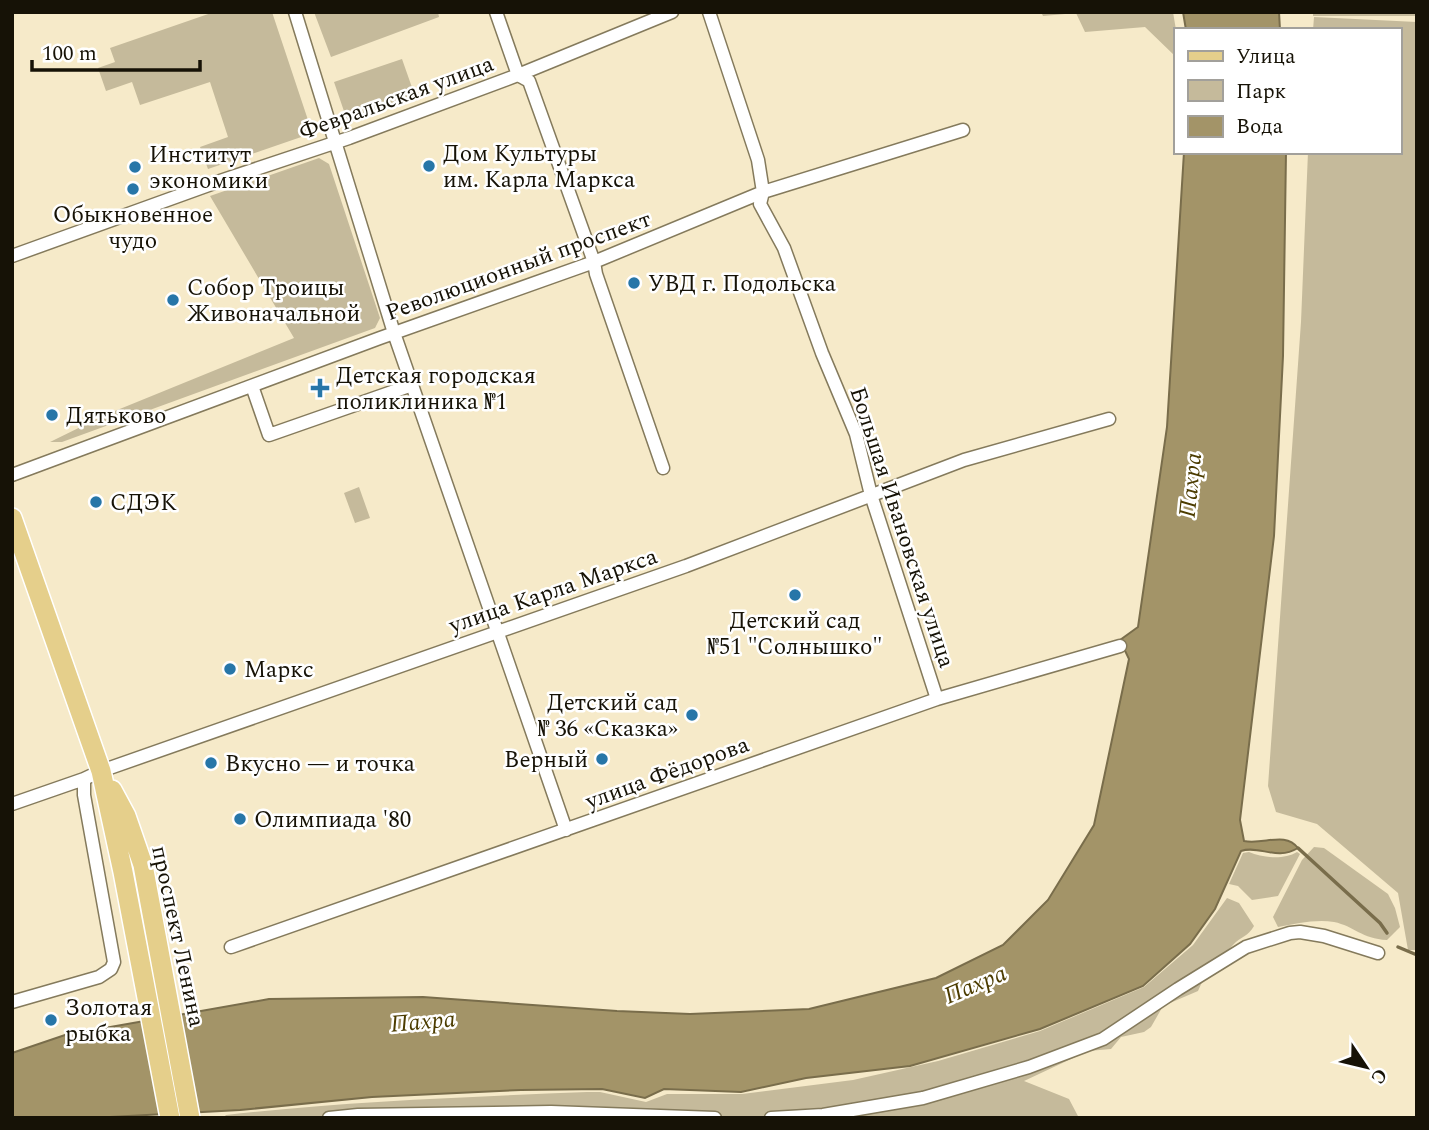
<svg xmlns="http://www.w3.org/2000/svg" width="1429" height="1130" viewBox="0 0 1429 1130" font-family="Spectral,serif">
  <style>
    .green { fill: #c5ba9b }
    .water { fill: #a39468; stroke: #796d4b; stroke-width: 2 }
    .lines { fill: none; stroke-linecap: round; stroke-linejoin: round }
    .stream { stroke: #796d4b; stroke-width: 3.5 }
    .street-casing { stroke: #847a5c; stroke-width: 15 }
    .primary-casing { stroke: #fff; stroke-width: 22 }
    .street { stroke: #fff; stroke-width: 12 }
    .primary { stroke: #e5cf8b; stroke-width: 19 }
    .poi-dot { fill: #2776a8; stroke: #fff; stroke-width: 2.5 }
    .labels { text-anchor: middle; stroke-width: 5; stroke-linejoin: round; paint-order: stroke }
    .street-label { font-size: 23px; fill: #161206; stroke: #fff }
    .poi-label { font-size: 23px; fill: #161206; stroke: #fff; text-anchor: start }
    .water-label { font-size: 24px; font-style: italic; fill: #4c3c00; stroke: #fff }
  </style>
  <rect width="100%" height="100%" fill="#f6eac9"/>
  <path class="green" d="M 214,12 L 272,12 L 310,126 L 307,135 L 208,169 L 200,147 L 228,137 L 210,82 L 140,105 L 132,82 L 106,91 L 98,68 L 115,62 L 110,48 Z
    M 314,12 L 438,12 L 439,17 L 331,57 Z
    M 1041,12 L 1173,12 L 1176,30 L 1175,56 L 1145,27 L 1085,32 L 1076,13 L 1043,16 Z
    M 1313,12 L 1417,12 L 1417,16 L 1313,16 Z
    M 1314,17 L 1417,22 L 1417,950 L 1408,950 L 1398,893 L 1317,824 L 1276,812 L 1268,786 L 1301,322 L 1308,152 L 1399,152 L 1399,30 L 1313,30 Z
    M 402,59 L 415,96 L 347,120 L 334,82 Z
    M 319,158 L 329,164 L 380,318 L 375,328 L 62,442 L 50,442 L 105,415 L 294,338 L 210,196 Z
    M 359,487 L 370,518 L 355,523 L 344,493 Z
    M 1314,847 L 1324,848 L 1388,894 L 1395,908 L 1400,927 L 1387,940 C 1362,939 1354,926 1334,922 C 1315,919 1296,924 1278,927 L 1273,917 L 1302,860 Z
    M 1249,852 C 1263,858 1284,860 1297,852 L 1300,854 L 1278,896 L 1252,900 L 1238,886 L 1229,884 L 1243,853 Z
    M 1227,898 L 1239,903 L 1254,926 C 1248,937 1241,936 1233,945 C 1220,959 1205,973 1198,991 L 1163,1006 L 1151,1027 L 1144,1032 L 1121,1037 L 1111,1049 L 1088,1051 L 1024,1081 L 1069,1099 L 1079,1118 L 223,1118 L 226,1115 C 346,1101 466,1097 587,1092 L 600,1092 L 646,1102 L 667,1094 L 742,1094 L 853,1080 L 938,1061 L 1040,1031 L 1144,987 L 1193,945 Z"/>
  <path class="water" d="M 1183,12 L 1279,12 L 1280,30 L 1186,30 Z
    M 1184,152 L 1286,152 L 1283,356 L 1274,536 L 1240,820 L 1244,841 C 1264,845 1285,831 1298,848 C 1276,861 1260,845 1241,851 L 1215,909 L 1190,944 L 1143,986 L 1040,1029 L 910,1066 L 806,1078 L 741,1092 L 664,1089 L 645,1098 L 602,1089 L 521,1090 L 372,1097 L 240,1110 L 91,1118 L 12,1118 L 12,1053 L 65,1035 L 269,999 L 423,997 L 617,1011 L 690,1014 L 809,1009 L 936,978 L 1003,945 L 1048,900 L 1094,825 L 1129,659 L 1120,640 L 1138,627 L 1167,427 Z"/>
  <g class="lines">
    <path class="stream" d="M 1298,848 L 1380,923 L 1387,933
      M 1398,947 L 1417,955"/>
    <defs>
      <path id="street" d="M 295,12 L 394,333 L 566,830
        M 496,12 L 518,75 L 529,81 L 594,262 L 596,274 L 663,468
        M 709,12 L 758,160 L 763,192 L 760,204 L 784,248 L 822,353 L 856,434 L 871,495 L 937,699
        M 12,256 L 217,182 L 349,138 L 518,75 L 672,12
        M 252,386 L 269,435 L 412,385
        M 12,475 L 380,338 L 594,262 L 763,192 L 963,130
        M 12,804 L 84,779 L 101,771 L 686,566 L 964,460 L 1109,419
        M 231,947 L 937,699 L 1120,646
        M 12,1002 L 99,977 L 111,969 L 114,962 L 84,795 L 84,779
        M 329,1118 L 358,1115 L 551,1112 L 715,1118
        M 771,1118 L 823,1115 L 923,1098 L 1029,1067 L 1103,1039 L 1178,989 L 1246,947 L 1290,933 L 1300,932 L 1324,936 L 1378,953"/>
      <path id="primary" d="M 12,518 L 101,771 L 123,872 L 170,1118
        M 112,790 L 126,816 L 143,865 L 190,1118"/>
    </defs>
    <use href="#street" class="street-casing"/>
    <use href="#primary" class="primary-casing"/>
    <use href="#street" class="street"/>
    <use href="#primary" class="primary"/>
  </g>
  <g class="poi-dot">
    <circle cx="429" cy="166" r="7"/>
    <circle cx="135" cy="167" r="7"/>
    <circle cx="133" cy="189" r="7"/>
    <circle cx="634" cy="283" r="7"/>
    <circle cx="173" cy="300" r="7"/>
    <path d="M316.5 377.5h7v7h7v7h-7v7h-7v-7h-7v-7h7z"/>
    <circle cx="52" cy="415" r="7"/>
    <circle cx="96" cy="502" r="7"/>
    <circle cx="795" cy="595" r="7"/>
    <circle cx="230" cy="669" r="7"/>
    <circle cx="692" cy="715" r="7"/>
    <circle cx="602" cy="759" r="7"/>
    <circle cx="211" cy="763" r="7"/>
    <circle cx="240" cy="819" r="7"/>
    <circle cx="51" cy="1020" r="7"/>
  </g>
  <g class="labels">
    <g class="street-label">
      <text transform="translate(396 97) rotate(-20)" y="8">Февральская улица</text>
      <text transform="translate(518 265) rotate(-20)" y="8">Революционный проспект</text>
      <text transform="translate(903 527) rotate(72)" y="8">Большая Ивановская улица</text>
      <text transform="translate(553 590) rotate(-19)" y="8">улица Карла Маркса</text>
      <text transform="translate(667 772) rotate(-20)" y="8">улица Фёдорова</text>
      <text transform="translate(179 936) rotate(78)" y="8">проспект Ленина</text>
    </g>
    <g class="poi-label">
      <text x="443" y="161">Дом Культуры<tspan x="443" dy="26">им. Карла Маркса</tspan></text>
      <text x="149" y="162">Институт<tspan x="149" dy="26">экономики</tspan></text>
      <text x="133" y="222" text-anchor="middle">Обыкновенное<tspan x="133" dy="26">чудо</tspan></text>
      <text x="648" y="291">УВД г. Подольска</text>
      <text x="187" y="295">Собор Троицы<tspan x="187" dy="26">Живоначальной</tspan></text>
      <text x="336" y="383">Детская городская<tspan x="336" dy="26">поликлиника №1</tspan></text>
      <text x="66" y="423">Дятьково</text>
      <text x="110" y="510">СДЭК</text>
      <text x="795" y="628" text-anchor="middle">Детский сад<tspan x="795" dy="26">№51 "Солнышко"</tspan></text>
      <text x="244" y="677">Маркс</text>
      <text x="678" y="710" text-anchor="end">Детский сад<tspan x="678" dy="26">№ 36 «Сказка»</tspan></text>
      <text x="588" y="767" text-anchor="end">Верный</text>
      <text x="225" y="771">Вкусно — и точка</text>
      <text x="254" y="827">Олимпиада '80</text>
      <text x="65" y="1015">Золотая<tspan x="65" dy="26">рыбка</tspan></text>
    </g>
    <g class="water-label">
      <text transform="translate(1190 485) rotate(-84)" y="8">Пахра</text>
      <text transform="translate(975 984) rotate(-23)" y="8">Пахра</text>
      <text transform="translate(423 1021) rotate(-5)" y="8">Пахра</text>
    </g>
  </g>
  <rect width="1429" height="1130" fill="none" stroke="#161206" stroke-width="28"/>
  <rect x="1174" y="28" width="228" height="126" fill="#ffffff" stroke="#a2a09b" stroke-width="2"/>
  <rect x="1188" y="51" width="35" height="10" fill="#e5cf8b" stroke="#a2a09b" stroke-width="2"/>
  <text x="1236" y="63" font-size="21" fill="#161206">Улица</text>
  <rect x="1188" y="80" width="35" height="21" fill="#c5ba9b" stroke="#a2a09b" stroke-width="2"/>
  <text x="1236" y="98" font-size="21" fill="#161206">Парк</text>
  <rect x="1188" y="116" width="35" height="21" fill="#a39468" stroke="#a2a09b" stroke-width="2"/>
  <text x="1236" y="133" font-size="21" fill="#161206">Вода</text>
  <g transform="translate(1366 1067) rotate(125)" stroke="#ffffff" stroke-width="5" paint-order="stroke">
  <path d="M0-5L12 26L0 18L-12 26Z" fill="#161206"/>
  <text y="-10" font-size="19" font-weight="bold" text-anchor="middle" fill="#161206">С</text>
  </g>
  <path d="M32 60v10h168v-10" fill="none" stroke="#161206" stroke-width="3.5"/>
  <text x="42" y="60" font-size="21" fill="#161206" stroke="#ffffff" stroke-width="5" paint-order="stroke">100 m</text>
</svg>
